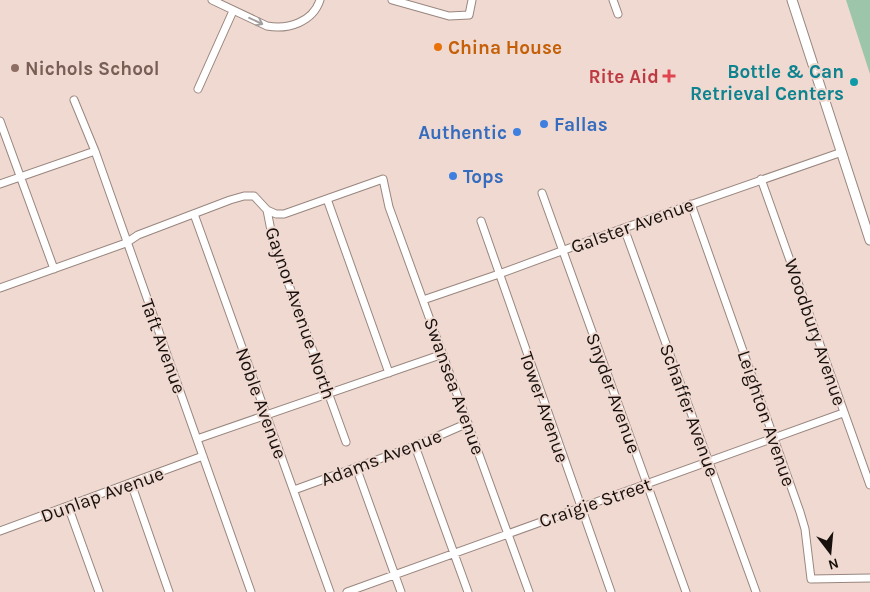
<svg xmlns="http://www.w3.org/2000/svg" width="870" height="592" viewBox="0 0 870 592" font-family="Karla,sans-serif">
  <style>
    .green { fill: #9dc5a9 }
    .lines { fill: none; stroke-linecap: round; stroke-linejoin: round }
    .minor-casing { stroke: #99867e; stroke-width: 9 }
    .tertiary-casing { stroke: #99867e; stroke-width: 11 }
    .minor { stroke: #fff; stroke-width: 7 }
    .tertiary { stroke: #fff; stroke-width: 9 }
    .oneway { stroke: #a29f9e }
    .food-dot { fill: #e8710a; stroke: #efd9d1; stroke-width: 2 }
    .education-dot { fill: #8d6e63; stroke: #efd9d1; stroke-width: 2 }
    .health-dot { fill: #e0444e; stroke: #efd9d1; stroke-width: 2 }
    .culture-dot { fill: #0f9aa8; stroke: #efd9d1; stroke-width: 2 }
    .shop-dot { fill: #3f7fe0; stroke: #efd9d1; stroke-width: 2 }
    .labels { text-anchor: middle; stroke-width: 4; stroke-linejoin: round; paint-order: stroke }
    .food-label { font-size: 19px; font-weight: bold; fill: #c56008; stroke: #efd9d1; text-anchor: start }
    .education-label { font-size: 19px; font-weight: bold; fill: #785e54; stroke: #efd9d1; text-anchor: start }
    .culture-label { font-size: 19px; font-weight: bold; fill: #0d838f; stroke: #efd9d1; text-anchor: end }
    .health-label { font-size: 19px; font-weight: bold; fill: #be3a42; stroke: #efd9d1; text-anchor: end }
    .shop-label { font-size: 19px; font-weight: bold; fill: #366cbe; stroke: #efd9d1; text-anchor: start }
    .street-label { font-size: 19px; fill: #17100d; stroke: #efd9d1 }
  </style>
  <rect width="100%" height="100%" fill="#efd9d1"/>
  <path class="green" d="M 846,0 L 870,0 L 870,74 Z"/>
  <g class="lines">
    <defs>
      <path id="minor" d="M 212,0 L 267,26 C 288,30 313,22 320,0
        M 392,0 L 449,16 L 469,15 L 472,0
        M 613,0 L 618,14
        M 198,89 L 233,11
        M 74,100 L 95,151 L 251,592
        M 0,121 L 54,269
        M 761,179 L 870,485
        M 0,184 L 95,151
        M 542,193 L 686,592
        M 327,199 L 389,373
        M 691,204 L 800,512 L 805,529 L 811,579 L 870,578
        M 267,210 L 276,214 L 284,214 L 383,179 L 389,207 L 529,592
        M 194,214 L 330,592
        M 481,221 L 611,592
        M 624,228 L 756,592
        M 0,288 L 126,243 L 138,235 L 230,200 L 244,196 L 254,196 L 267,210 L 273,241 L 346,442
        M 423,300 L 499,274 L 624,228 L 842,152
        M 197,439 L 443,354
        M 415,446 L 468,592
        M 356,467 L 401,592
        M 131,483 L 169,592
        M 294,490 L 415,446 L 468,423
        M 68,506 L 99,592
        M 0,531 L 203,456
        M 347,592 L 843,413"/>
      <path id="tertiary" d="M 792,0 L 870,240"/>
    </defs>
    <use href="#minor" class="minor-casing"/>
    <use href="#tertiary" class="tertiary-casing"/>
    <use href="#minor" class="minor"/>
    <use href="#tertiary" class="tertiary"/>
  </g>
  <defs><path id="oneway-shaft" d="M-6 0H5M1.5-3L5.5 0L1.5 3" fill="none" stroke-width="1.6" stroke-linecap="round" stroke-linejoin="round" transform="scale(1.25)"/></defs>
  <use class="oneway" href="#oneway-shaft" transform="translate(256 21) rotate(25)"/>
  <circle class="food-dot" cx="438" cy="47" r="5"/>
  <circle class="education-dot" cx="15" cy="68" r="5"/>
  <path class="health-dot" d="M666.5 68.5h5v5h5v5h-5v5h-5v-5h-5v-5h5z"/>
  <circle class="culture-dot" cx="854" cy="82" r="5"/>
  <g class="shop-dot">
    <circle cx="544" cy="124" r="5"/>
    <circle cx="517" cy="132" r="5"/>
    <circle cx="453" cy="176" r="5"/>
  </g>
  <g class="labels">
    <g class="food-label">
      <text x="448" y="54">China House</text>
    </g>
    <g class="education-label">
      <text x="25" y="75">Nichols School</text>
    </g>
    <g class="culture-label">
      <text x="844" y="78">Bottle &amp; Can<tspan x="844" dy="22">Retrieval Centers</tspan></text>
    </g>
    <g class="health-label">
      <text x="659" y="83">Rite Aid</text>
    </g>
    <g class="shop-label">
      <text x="554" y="131">Fallas</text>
      <text x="507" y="139" text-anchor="end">Authentic</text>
      <text x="463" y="183">Tops</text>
    </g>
    <g class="street-label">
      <text transform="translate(632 225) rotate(-20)" y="7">Galster Avenue</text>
      <text transform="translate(301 313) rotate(71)" y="7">Gaynor Avenue North</text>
      <text transform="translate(816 332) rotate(71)" y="7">Woodbury Avenue</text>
      <text transform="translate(164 346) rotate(70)" y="7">Taft Avenue</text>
      <text transform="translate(455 386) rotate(70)" y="7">Swansea Avenue</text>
      <text transform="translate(614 393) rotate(70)" y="7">Snyder Avenue</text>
      <text transform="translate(262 403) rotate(70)" y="7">Noble Avenue</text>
      <text transform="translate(545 407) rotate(71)" y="7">Tower Avenue</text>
      <text transform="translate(690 410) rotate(70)" y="7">Schaffer Avenue</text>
      <text transform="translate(767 418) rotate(71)" y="7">Leighton Avenue</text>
      <text transform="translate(381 457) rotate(-21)" y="7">Adams Avenue</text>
      <text transform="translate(102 494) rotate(-20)" y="7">Dunlap Avenue</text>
      <text transform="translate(595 502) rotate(-19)" y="7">Craigie Street</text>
    </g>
  </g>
  <g transform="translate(830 552) rotate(164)" stroke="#efd9d1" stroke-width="4" paint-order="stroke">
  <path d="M0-4L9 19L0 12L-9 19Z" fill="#17100d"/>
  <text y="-8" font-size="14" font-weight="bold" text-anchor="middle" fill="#17100d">N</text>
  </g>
</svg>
